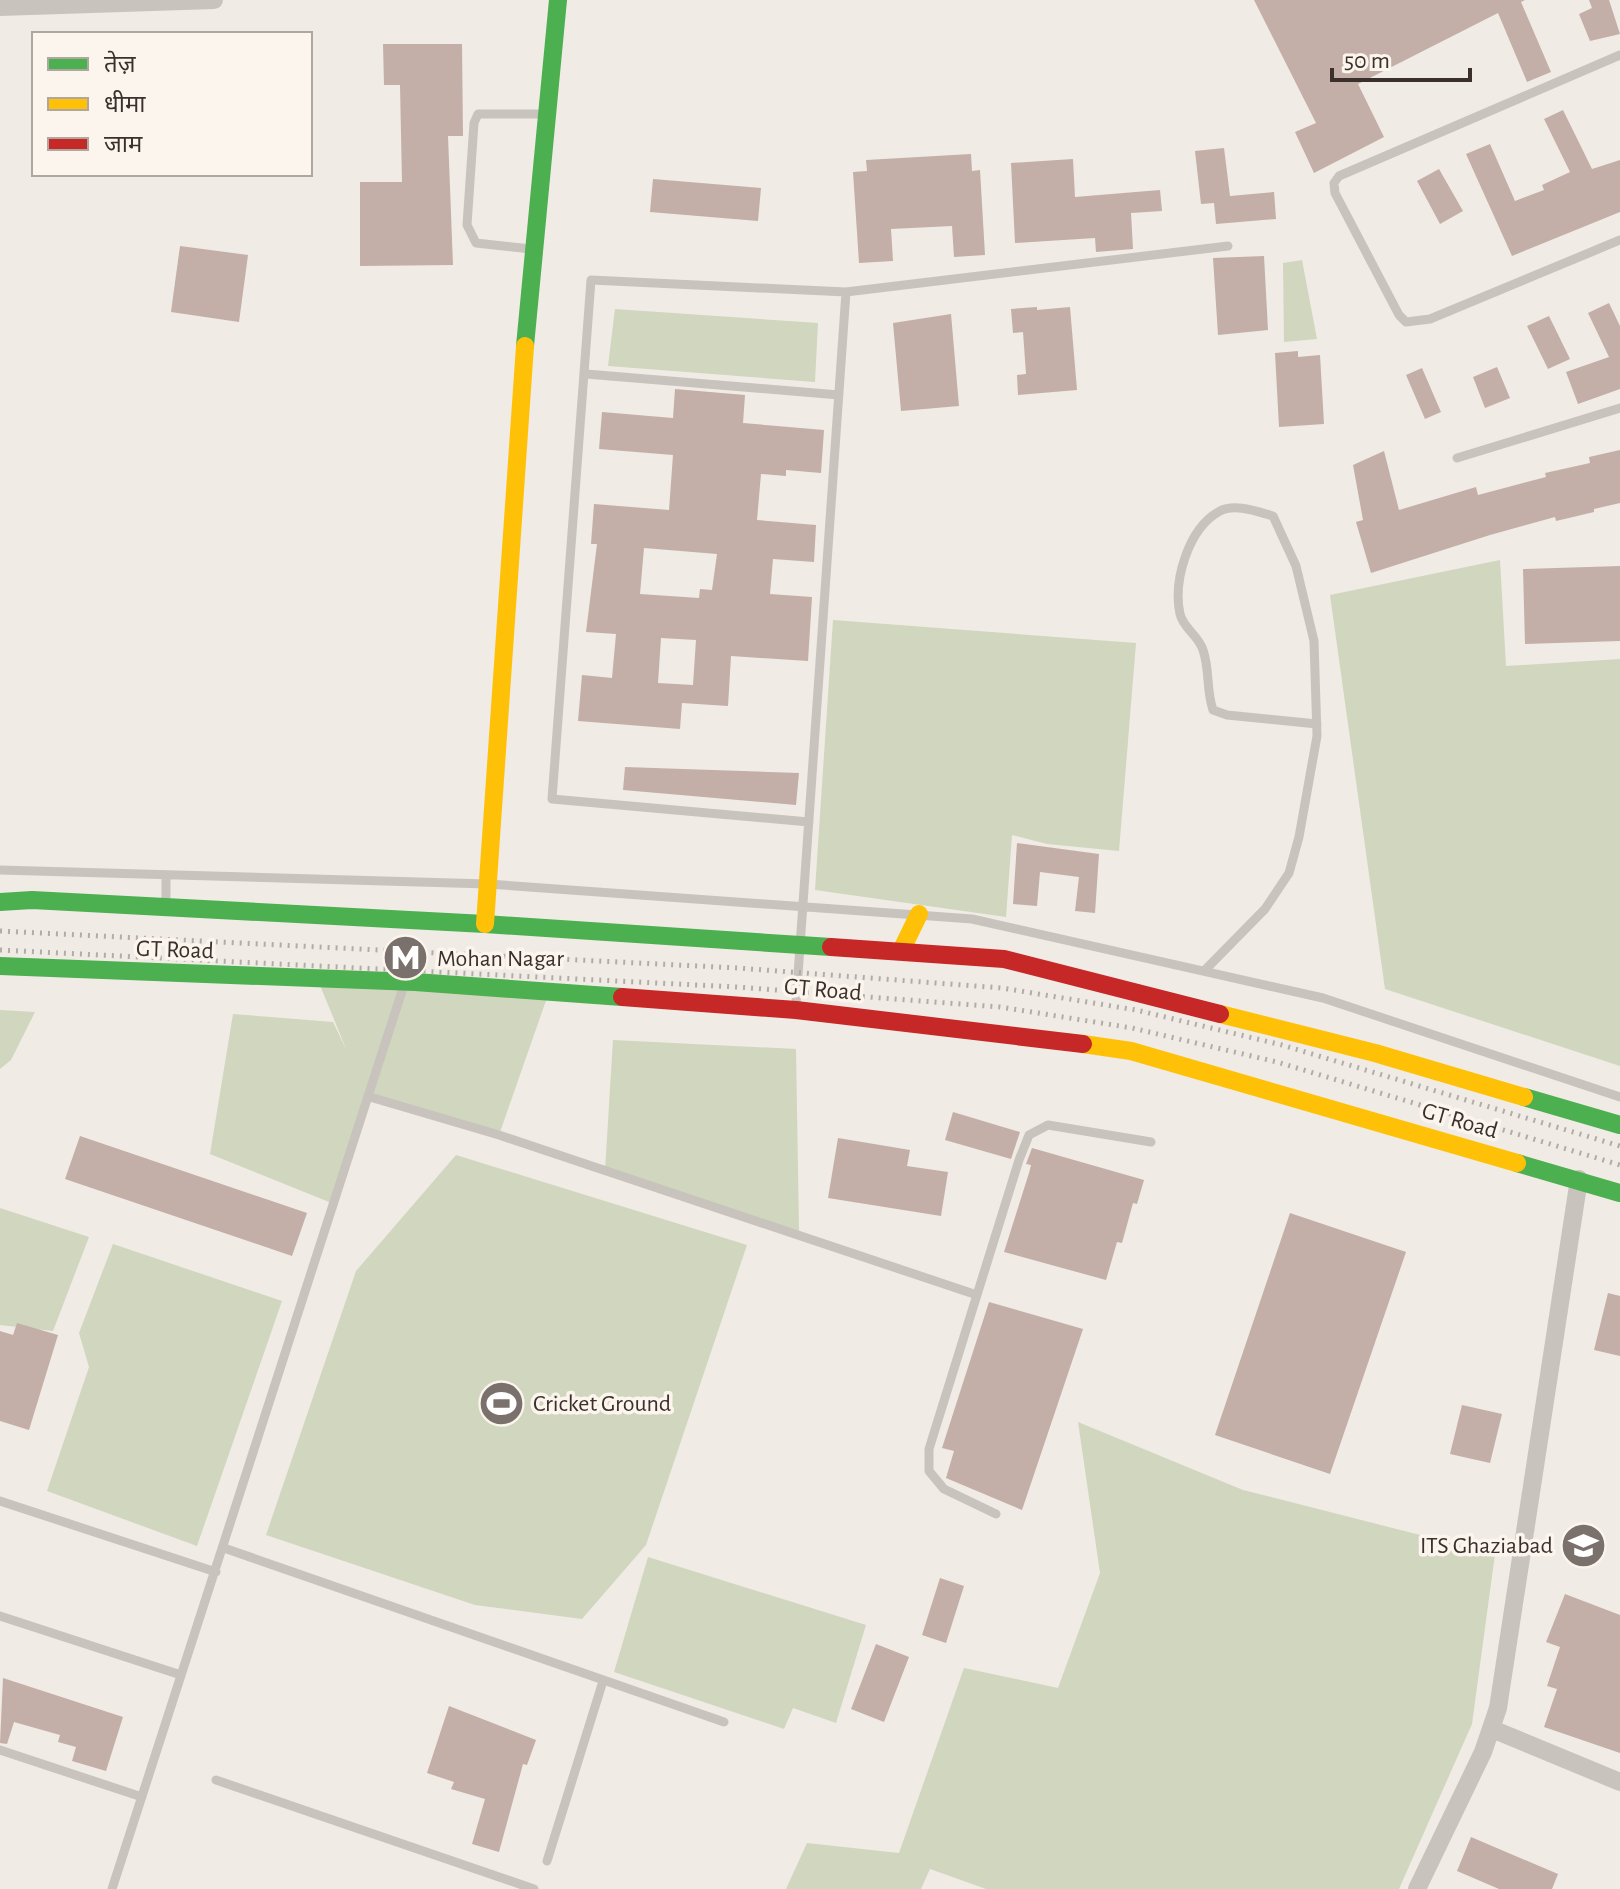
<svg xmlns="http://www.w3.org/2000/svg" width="1620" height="1889" viewBox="0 0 1620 1889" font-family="'Alegreya Sans','Noto Sans Devanagari',sans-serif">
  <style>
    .green { fill: #d1d6bf }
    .building { fill: #c3afa7; fill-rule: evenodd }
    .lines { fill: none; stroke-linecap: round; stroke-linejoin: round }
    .lane { stroke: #c9c3be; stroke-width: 9 }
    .street { stroke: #c9c3be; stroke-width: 18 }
    .fast { stroke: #4caf50; stroke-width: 18 }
    .slow { stroke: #ffc107; stroke-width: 18 }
    .jam { stroke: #c62828; stroke-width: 18 }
    .rail { stroke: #b1aca8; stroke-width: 5; stroke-dasharray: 2 6; stroke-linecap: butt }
    .labels { text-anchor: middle; stroke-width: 7; stroke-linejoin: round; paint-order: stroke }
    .street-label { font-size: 24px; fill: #3b302b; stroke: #fbf5ee }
    .poi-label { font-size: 24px; fill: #3b302b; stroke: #fbf5ee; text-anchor: start }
  </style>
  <rect width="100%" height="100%" fill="#f0ebe5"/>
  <path class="green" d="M 1302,260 L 1317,339 L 1284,342 L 1283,263 Z
    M 615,309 L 818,323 L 815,382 L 608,366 Z
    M 1500,560 L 1506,666 L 1620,659 L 1620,1066 L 1385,989 L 1330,595 Z
    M 833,620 L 1136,643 L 1119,851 L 1047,844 L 1012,835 L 1006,917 L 815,890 Z
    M 317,978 L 549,992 L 499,1135 L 365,1093 L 334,1204 L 210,1154 L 233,1014 L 333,1022 L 347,1051 Z
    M 0,1010 L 35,1012 L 11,1060 L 0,1069 Z
    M 613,1040 L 796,1049 L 799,1231 L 605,1170 Z
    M 456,1155 L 747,1245 L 646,1545 L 582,1619 L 475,1605 L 266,1535 L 356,1271 Z
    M 0,1208 L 89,1237 L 53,1331 L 0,1325 Z
    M 113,1244 L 282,1301 L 197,1546 L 47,1491 L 89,1367 L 79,1333 Z
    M 1078,1422 L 1243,1490 L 1495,1554 L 1472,1724 L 1399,1889 L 986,1889 L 930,1869 L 921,1889 L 786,1889 L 807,1843 L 899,1853 L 964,1668 L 1058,1688 L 1100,1573 Z
    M 648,1557 L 866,1625 L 836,1723 L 793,1708 L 784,1729 L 614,1672 Z"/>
  <path class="building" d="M 1254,0 L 1525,0 L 1521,2 L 1551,72 L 1527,82 L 1498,13 L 1358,84 L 1384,137 L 1314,173 L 1295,132 L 1316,123 Z
    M 1589,0 L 1609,0 L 1620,34 L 1590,41 L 1579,14 L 1592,8 Z
    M 383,44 L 462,44 L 463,136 L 448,136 L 453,265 L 360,266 L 360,182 L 402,182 L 400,85 L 384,85 Z
    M 1563,110 L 1592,169 L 1620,160 L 1620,212 L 1512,256 L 1466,154 L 1490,144 L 1515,201 L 1544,190 L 1542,185 L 1570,172 L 1544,119 Z
    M 1224,148 L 1230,196 L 1274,192 L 1276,219 L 1216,224 L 1214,203 L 1201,204 L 1195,151 Z
    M 971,154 L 972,171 L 980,170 L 985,255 L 954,257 L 952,226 L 891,229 L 893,261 L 859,263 L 853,172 L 867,171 L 866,160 Z
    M 1073,159 L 1075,197 L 1160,190 L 1162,211 L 1131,213 L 1133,249 L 1096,252 L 1095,238 L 1015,243 L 1011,163 Z
    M 1439,169 L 1463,211 L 1440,224 L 1417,181 Z
    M 653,179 L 761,188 L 758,221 L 650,212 Z
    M 180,246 L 248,255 L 239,322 L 171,312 Z
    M 1264,256 L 1268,330 L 1218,335 L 1213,258 Z
    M 1609,303 L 1620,326 L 1620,389 L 1578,404 L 1566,372 L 1609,357 L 1588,313 Z
    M 1037,307 L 1037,310 L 1070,307 L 1077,390 L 1018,395 L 1017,375 L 1026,374 L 1023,332 L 1013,333 L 1011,309 Z
    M 951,314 L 959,406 L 901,411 L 893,323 Z
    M 1549,316 L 1570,359 L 1548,369 L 1527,326 Z
    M 1298,351 L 1298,357 L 1320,355 L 1324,424 L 1279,427 L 1275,353 Z
    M 1497,367 L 1510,398 L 1485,408 L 1473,377 Z
    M 1422,368 L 1441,412 L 1425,419 L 1406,375 Z
    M 675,389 L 745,395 L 743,423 L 824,430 L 821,473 L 786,470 L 786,476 L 761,474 L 757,520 L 816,525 L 814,562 L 773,559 L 770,594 L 812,597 L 808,661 L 731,656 L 728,706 L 682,703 L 680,729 L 578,721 L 582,675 L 612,678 L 616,634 L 586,632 L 597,544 L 591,544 L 594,504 L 669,510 L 673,455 L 599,449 L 602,412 L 673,418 ZM 644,548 L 717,554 L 712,590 L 700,589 L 699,598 L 640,594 ZM 661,638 L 696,640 L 693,685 L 658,683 Z
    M 1620,450 L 1620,503 L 1594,509 L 1594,512 L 1556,521 L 1555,517 L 1490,535 L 1371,573 L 1356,522 L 1363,520 L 1353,465 L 1384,451 L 1399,510 L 1476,487 L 1478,495 L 1546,477 L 1545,473 L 1590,463 L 1589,457 Z
    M 1620,566 L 1620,641 L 1525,644 L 1523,569 Z
    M 625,767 L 799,773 L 796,805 L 623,790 Z
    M 1017,843 L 1099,854 L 1095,913 L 1075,911 L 1079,877 L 1040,872 L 1037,906 L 1013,904 Z
    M 953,1112 L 1020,1132 L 1011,1159 L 945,1140 Z
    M 80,1136 L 307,1213 L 292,1256 L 65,1179 Z
    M 838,1138 L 910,1150 L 907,1166 L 948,1172 L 941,1216 L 828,1198 Z
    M 1032,1148 L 1144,1180 L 1137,1204 L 1133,1203 L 1122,1243 L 1117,1242 L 1106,1280 L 1004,1252 L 1029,1173 L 1031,1165 L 1026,1164 Z
    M 1290,1213 L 1406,1252 L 1330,1474 L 1215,1435 Z
    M 1608,1293 L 1620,1296 L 1620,1356 L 1594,1350 Z
    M 989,1302 L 1083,1329 L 1022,1510 L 946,1478 L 954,1451 L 942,1448 Z
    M 17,1323 L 58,1335 L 29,1430 L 0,1421 L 0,1331 L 13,1335 Z
    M 1462,1405 L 1502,1414 L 1490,1463 L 1450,1454 Z
    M 940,1578 L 964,1586 L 946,1643 L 922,1635 Z
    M 1565,1594 L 1620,1615 L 1620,1753 L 1544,1727 L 1557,1689 L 1547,1686 L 1560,1647 L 1546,1642 Z
    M 876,1644 L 909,1657 L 884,1722 L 851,1709 Z
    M 3,1678 L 123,1717 L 106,1771 L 72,1761 L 76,1747 L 58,1742 L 60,1735 L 14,1722 L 7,1744 L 0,1743 Z
    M 449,1706 L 536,1740 L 527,1765 L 523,1764 L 499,1852 L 472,1844 L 485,1799 L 451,1789 L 454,1782 L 427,1773 Z
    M 1471,1837 L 1558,1874 L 1552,1889 L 1499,1889 L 1457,1871 Z"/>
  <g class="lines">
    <path class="lane" d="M 1620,55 L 1339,176 L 1334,183 L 1335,193 L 1399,315 L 1406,322 L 1430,319 L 1620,240
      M 531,249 L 476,243 L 467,225 L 474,123 L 478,114 L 547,114
      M 586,374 L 839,395
      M 1457,458 L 1620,408
      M 809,822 L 552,799 L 591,280 L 846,292 L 1228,246
      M 0,870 L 488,884 L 972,919 L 1323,998 L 1620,1097
      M 166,903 L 166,875
      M 1205,970 L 1265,909 L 1289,873 L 1299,837 L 1317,736 L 1314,641 L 1296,566 L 1273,516 C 1258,512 1235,503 1220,511 C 1188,528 1173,581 1180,614 C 1183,628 1199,636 1203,650 C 1210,670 1206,690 1213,710 L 1227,715 L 1317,724
      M 796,1003 L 846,292
      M 370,1097 L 499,1135 L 974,1294
      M 0,1501 L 216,1572
      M 996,1514 L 944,1489 L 929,1471 L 929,1449 L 1019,1160 L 1029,1135 L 1048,1125 L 1151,1142
      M 224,1548 L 724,1722
      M 0,1616 L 181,1675
      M 0,1750 L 142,1797
      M 216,1780 L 534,1889
      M 547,1861 L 603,1681
      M 112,1889 L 403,988"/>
    <path class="street" d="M 0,7 L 214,0
      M 1492,1729 L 1620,1782
      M 1417,1889 L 1483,1752 L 1498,1708 L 1579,1179"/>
    <path class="fast" d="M 525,346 L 558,0
      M 0,902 L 32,900 L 485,924 L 831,947
      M 0,966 L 415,982 L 622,997
      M 1524,1097 L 1620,1125
      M 1517,1163 L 1620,1193"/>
    <path class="slow" d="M 485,924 L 525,346
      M 901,951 L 919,914
      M 1220,1014 L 1375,1053 L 1524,1097
      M 1083,1044 L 1131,1051 L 1517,1163"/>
    <path class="jam" d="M 831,947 L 1004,959 L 1220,1014
      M 622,997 L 796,1010 L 1083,1044"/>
    <path class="rail" d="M 0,931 L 738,968 L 1002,988 L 1136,1010 L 1282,1045 L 1620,1146
      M 0,950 L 737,987 L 1000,1007 L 1132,1028 L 1277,1062 L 1620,1165"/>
  </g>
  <defs>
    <symbol id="metro-disc" viewBox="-11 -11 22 22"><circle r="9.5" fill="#7a716c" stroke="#fbf5ee"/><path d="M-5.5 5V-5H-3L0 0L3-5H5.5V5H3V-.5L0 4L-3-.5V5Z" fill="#fff"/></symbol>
    <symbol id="stadium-disc" viewBox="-11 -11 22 22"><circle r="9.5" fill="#7a716c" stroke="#fbf5ee"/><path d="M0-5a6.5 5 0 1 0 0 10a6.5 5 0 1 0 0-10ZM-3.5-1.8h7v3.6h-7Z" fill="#fff"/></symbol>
    <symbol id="university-disc" viewBox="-11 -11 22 22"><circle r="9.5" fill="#7a716c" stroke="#fbf5ee"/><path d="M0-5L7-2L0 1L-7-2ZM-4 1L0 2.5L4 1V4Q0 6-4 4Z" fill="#fff"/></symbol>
  </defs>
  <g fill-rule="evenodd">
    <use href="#metro-disc" x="380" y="932" width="51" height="51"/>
    <use href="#stadium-disc" x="476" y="1378" width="51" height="51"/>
    <use href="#university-disc" x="1558" y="1520" width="51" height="51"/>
  </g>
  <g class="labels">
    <g class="street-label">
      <text transform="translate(175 949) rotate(2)" y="8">GT Road</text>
      <text transform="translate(823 989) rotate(5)" y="8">GT Road</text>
      <text transform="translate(1460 1120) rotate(16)" y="8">GT Road</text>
    </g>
    <g class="poi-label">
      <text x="437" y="966">Mohan Nagar</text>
      <text x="533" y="1411">Cricket Ground</text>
      <text x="1553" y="1553" text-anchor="end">ITS Ghaziabad</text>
    </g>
  </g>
  <rect x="32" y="32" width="280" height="144" fill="#fbf5ee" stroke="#aea6a0" stroke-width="2"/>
  <rect x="48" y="58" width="40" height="12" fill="#4caf50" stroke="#aea6a0" stroke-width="2"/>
  <text x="104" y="72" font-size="24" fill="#3b302b">तेज़</text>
  <rect x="48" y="98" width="40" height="12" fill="#ffc107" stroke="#aea6a0" stroke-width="2"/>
  <text x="104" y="112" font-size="24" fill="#3b302b">धीमा</text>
  <rect x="48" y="138" width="40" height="12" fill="#c62828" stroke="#aea6a0" stroke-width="2"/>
  <text x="104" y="152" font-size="24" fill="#3b302b">जाम</text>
  <path d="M1332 68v12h138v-12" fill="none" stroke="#3b302b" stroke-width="4"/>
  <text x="1344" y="68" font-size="24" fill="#3b302b" stroke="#fbf5ee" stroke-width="6" paint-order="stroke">50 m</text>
</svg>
